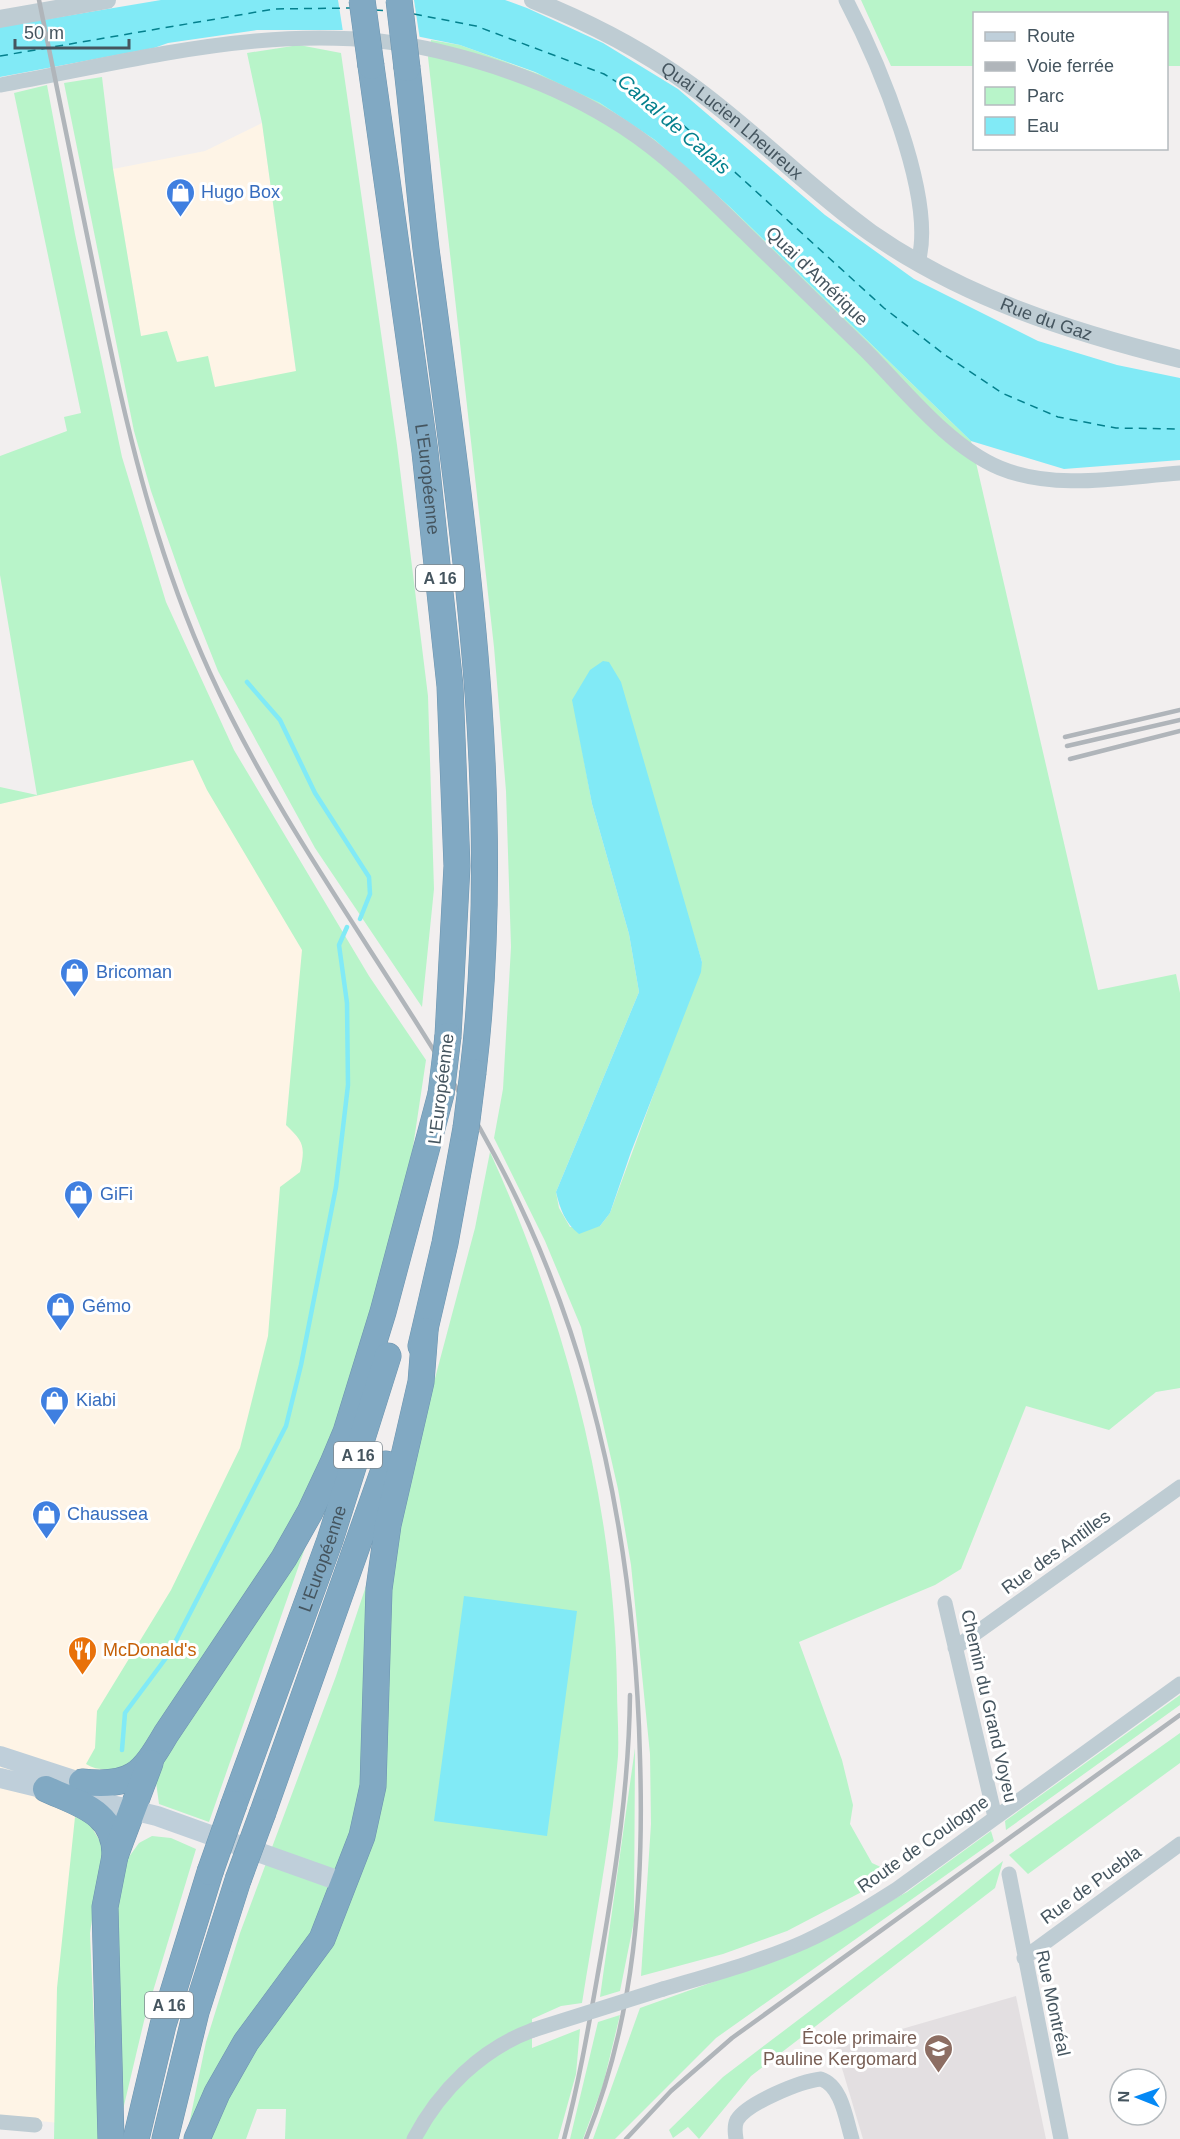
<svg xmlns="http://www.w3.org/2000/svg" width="1180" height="2139" viewBox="0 0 1180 2139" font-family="Arial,sans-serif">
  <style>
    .commercial { fill: #fef4e6 }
    .education { fill: #e3dfe1 }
    .green { fill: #b8f4c9; fill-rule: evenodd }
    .water { fill: #81eaf6 }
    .pier { fill: #f2efef }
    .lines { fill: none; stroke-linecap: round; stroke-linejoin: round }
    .stream { stroke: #81eaf6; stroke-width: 4.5 }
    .ferry { stroke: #04808d; stroke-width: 1.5; stroke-dasharray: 8 6; stroke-linecap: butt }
    .motorway-casing { stroke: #6c94af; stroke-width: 27 }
    .minor { stroke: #beccd3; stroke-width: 15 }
    .tertiary { stroke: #beccd3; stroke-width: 18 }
    .secondary { stroke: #bfcfda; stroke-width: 20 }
    .motorway { stroke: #81a9c3; stroke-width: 26 }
    .rail { stroke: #b0b5ba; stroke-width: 4.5 }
    .motorway-bridge-casing { stroke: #6c94af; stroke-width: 27; stroke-linecap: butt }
    .minor-bridge { stroke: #beccd3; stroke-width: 15 }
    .motorway-bridge { stroke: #81a9c3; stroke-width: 26 }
    .labels { text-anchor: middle; stroke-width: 6; stroke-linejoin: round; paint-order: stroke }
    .shield { fill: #fff; stroke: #7d888f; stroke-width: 1.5 }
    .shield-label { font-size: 16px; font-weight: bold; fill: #45555f }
    .street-label { font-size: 18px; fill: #45555f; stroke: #fff }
    .shop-label { font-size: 18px; fill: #366cbe; stroke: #fff; text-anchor: start }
    .food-label { font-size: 18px; fill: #c56008; stroke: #fff; text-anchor: start }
    .education-label { font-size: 18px; fill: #785e54; stroke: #fff; text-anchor: end }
    .water-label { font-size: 20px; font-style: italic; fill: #04808d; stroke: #fff }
  </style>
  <rect width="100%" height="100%" fill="#f2efef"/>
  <path class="commercial" d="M 262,123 L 296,372 L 215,387 L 141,336 L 113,169 L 205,151 Z
    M 234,750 L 297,859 L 386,1094 L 98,1837 L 90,1933 L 99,2127 L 0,2117 L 0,804 Z"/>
  <path class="education" d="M 1016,1996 L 1046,2139 L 863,2139 L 836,2048 Z"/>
  <path class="green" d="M 861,0 L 1180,0 L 1180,66 L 1167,66 L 1166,14 L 974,14 L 974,66 L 891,66 Z
    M 431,40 L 460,45 L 558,81 L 600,103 L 655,140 L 730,207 L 971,441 L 1098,990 L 1176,974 L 1180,993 L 1180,1388 L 1156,1392 L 1109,1430 L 1026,1406 L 961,1569 L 935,1585 L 799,1642 L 842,1760 L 853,1805 L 850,1824 L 872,1863 L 896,1874 L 787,1931 L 723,1954 L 641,1976 L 651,1824 L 650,1754 L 631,1565 L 618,1489 L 581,1327 L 545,1241 L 494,1138 L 503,1089 L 511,947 L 506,791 L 494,647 L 428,57 ZM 573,700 L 672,866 L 702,962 L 610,1213 L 600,1226 L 570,1227 L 559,1208 L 556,1192 L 639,992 L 629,934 L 592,804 Z
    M 299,45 L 341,53 L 397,445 L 428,696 L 434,889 L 422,1007 L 315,848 L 218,671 L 185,588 L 151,491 L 134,431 L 64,83 L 102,77 L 113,169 L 141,336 L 167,331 L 177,362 L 208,356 L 215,387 L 296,371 L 262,123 L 247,53 Z
    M 47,85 L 75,234 L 122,457 L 166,602 L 234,750 L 369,976 L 426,1060 L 413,1147 L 377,1296 L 324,1460 L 272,1558 L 133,1764 C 119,1769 100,1773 86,1764 L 95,1748 L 97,1711 L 171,1590 L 240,1448 L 268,1336 L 280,1187 L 300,1172 C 305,1147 305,1143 286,1125 L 302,950 L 207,790 L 193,760 L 0,804 L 0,787 L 37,795 L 0,575 L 0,456 L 67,431 L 64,417 L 81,413 L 14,93 Z
    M 490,1152 C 566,1319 615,1504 617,1688 C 617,1710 619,1733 618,1756 C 611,1839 595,1921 582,2003 L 561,2006 L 532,2019 L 532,2048 L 580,2029 L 576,2074 L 558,2139 L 285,2139 L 286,2109 L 257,2109 L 246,2139 L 186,2139 L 206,2042 L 240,1933 L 336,1676 L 374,1562 L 405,1491 L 475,1228 Z
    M 319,1508 L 209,1822 L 159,1804 L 156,1782 L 162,1763 Z
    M 1180,1695 L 1180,1705 L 1006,1830 L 1005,1821 Z
    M 1180,1733 L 1180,1763 L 1028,1874 L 1009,1855 Z
    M 635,1748 L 634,1921 L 620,1991 L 600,1997 Z
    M 75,1817 L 89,1823 L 103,1846 L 90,1933 L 99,2139 L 54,2139 L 57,1988 Z
    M 991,1831 L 994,1841 L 716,2038 L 615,2139 L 593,2139 L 640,2008 L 797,1952 L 907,1892 Z
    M 152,1836 L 171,1838 L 196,1849 L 144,2021 L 117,2135 L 109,1926 L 126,1861 L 139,1843 Z
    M 1003,1861 L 995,1888 L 751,2076 L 699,2139 L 688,2127 L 673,2138 L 669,2130 L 723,2077 L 927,1922 Z
    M 620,2015 L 603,2085 L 583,2139 L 570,2139 L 598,2022 Z"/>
  <path class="water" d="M 161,0 L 505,0 L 527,8 L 603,43 L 678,89 L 825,215 L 914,279 L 1038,341 L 1117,365 L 1180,378 L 1180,460 L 1064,469 L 971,441 L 730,207 L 655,140 L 600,103 L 535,72 L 460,45 L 411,35 L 350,30 L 257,30 L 168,43 L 154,48 L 0,77 L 0,27 Z
    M 603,661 L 609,662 L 621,682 L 702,962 L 701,972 L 631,1152 L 610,1213 L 600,1226 L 579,1234 C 565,1223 560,1209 556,1192 L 639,992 L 629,934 L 592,804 L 572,700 L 590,670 Z
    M 464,1596 L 577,1611 L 547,1836 L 434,1821 Z"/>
  <path class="pier" d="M 338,0 L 414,0 L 420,40 L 343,32 Z"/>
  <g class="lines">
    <path class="stream" d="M 247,682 L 280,720 L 315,793 L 369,877 L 370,894 L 360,919
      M 122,1750 L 125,1713 L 169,1654 L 286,1426 L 301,1365 L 336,1187 L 348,1085 L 347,1003 L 339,945 L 347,927"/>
    <path class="ferry" d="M 375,10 L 388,11
      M 414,14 L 476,26 L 604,74 L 681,123 L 884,308 L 945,355 L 1002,393 L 1058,417 L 1116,428 L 1180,429
      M 0,56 L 274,9 L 352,8"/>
    <defs>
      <g id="motorway">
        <path id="s2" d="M 371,66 L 425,452 L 450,686 L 457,866 L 448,1036"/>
        <path d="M 407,68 C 414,128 419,189 426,249 C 462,523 506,796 473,1072"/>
        <path d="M 421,1346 L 445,1243 L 466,1128"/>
        <path d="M 82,1782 C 132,1787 142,1775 166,1734 L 284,1558 L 310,1512 L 333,1463 L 346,1432 L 383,1312 L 441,1094"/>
        <path d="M 46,1789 C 79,1804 116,1812 115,1856"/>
        <path id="s3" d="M 234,1804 L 330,1540 L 388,1356"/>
        <path d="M 263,1812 L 386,1464"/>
        <path d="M 111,2139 L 105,1907 L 115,1856 L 150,1763"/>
        <path d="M 136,2139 L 163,2025 L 210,1872"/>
        <path d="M 165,2139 L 196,2012 L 238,1880"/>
        <path d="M 197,2139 L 217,2093 L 246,2042 L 322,1939 L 362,1836 L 373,1786 L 379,1589 L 388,1525 L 421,1382 L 425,1331"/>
      </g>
    </defs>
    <use href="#motorway" class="motorway-casing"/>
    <path class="minor" d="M 846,0 C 877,59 937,198 918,262
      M 0,85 C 143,59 293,16 438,51 C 502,66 568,91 623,127 C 669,157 706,195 745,233 C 785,272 825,311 865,350 C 904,389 949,447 1000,468 C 1056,491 1123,477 1180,473
      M 945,1603 L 995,1817
      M 955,1648 L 1180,1487
      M 1009,1874 L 1061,2139
      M 1024,1958 L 1180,1844
      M 663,1989 C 710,1975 759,1962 804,1942 C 837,1927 867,1908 897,1889 L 1180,1684
      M 0,2122 L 35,2125
      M 414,2139 C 439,2091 481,2049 533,2030
      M 736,2139 C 735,2133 734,2126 737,2120 C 747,2103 801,2081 821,2079 C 842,2086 846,2120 852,2139"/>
    <g class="tertiary">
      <path id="s1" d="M 533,0 C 588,22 641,49 689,84 C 752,129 807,187 871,233 C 964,298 1071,332 1180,359"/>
      <path d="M 0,19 L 107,0"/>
    </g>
    <path class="secondary" d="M 0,1756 L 95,1787
      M 0,1778 L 157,1816 L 345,1883"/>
    <use href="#motorway" class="motorway"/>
    <path class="rail" d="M 39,0 C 58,93 77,186 96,279 C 123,414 153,548 210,673 C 287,843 406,990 494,1154 C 594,1339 635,1549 640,1758 C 644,1888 635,2017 586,2139
      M 1065,737 L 1180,710
      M 1067,746 L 1180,720
      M 1070,759 L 1180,731
      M 564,2139 C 580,2079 590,2018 601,1956 C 616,1870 629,1783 630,1695
      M 626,2139 L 671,2091 L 732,2038 L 1180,1715"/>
    <defs>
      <path id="motorway-bridge" d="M 362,0 L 371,66
        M 399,0 L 407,68
        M 441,1094 L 448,1036
        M 466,1128 L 473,1072
        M 210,1872 L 234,1804
        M 238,1880 L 263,1812"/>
    </defs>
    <use href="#motorway-bridge" class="motorway-bridge-casing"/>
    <path class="minor-bridge" d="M 533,2030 L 663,1989"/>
    <use href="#motorway-bridge" class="motorway-bridge"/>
  </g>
  <defs>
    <symbol id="shop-pin" viewBox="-11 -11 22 30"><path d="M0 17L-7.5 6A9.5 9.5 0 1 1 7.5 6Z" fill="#3f7fe0" stroke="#fff"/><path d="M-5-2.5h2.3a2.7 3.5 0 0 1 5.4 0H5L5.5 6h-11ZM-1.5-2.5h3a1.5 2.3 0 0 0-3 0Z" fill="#fff"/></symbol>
    <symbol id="restaurant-pin" viewBox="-11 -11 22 30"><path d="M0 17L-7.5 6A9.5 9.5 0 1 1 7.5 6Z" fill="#e8710a" stroke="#fff"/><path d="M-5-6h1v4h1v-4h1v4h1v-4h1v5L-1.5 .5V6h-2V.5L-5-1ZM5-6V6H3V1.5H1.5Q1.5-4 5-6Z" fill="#fff"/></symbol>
    <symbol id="school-pin" viewBox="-11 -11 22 30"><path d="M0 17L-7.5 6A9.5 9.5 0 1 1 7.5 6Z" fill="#8d6e63" stroke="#fff"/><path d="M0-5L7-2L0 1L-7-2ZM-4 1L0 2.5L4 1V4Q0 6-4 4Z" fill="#fff"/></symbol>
  </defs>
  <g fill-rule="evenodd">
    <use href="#shop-pin" x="164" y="176" width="33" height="45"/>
    <use href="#shop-pin" x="58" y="956" width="33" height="45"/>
    <use href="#shop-pin" x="62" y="1178" width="33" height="45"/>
    <use href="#shop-pin" x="44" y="1290" width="33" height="45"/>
    <use href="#shop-pin" x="38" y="1384" width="33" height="45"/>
    <use href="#shop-pin" x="30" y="1498" width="33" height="45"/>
    <use href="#restaurant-pin" x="66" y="1634" width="33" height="45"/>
    <use href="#school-pin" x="922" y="2032" width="33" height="45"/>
  </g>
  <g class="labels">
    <g class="shield">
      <rect x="416" y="565" width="48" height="26" rx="4.5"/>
      <rect x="334" y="1442" width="48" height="26" rx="4.5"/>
      <rect x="145" y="1992" width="48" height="26" rx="4.5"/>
    </g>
    <g class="shield-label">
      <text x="440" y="584">A 16</text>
      <text x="358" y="1461">A 16</text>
      <text x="169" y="2011">A 16</text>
    </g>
    <g class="street-label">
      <text dy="6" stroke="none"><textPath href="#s1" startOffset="234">Quai Lucien Lheureux</textPath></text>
      <text transform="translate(817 276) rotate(44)" y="6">Quai d'Amérique</text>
      <text dy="6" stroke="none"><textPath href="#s1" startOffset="609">Rue du Gaz</textPath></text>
      <text dy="6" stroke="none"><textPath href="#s2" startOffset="417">L'Européenne</textPath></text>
      <text transform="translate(441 1089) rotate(-83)" y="6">L'Européenne</text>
      <text transform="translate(1056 1552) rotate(-36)" y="6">Rue des Antilles</text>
      <text dy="6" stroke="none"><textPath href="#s3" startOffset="261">L'Européenne</textPath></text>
      <text transform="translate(989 1706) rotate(77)" y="6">Chemin du Grand Voyeu</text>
      <text transform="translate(923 1844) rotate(-35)" y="6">Route de Coulogne</text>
      <text transform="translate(1091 1885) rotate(-36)" y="6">Rue de Puebla</text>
      <text transform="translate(1053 2003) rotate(78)" y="6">Rue Montréal</text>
    </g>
    <g class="shop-label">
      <text x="201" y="198">Hugo Box</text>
      <text x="96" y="978">Bricoman</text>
      <text x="100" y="1200">GiFi</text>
      <text x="82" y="1312">Gémo</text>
      <text x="76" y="1406">Kiabi</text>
      <text x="67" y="1520">Chaussea</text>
    </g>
    <g class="food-label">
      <text x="103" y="1656">McDonald's</text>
    </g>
    <g class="education-label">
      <text x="917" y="2044">École primaire<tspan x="917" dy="21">Pauline Kergomard</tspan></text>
    </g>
    <g class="water-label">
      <text transform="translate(674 124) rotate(41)" y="7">Canal de Calais</text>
    </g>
  </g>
  <rect x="973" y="12" width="195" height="138" fill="#ffffff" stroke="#b5bbbf" stroke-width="1.5"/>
  <rect x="985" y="32" width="30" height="9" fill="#bfcfda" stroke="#b5bbbf" stroke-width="1.5"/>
  <text x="1027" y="42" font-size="18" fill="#45555f">Route</text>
  <rect x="985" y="62" width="30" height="9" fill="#b0b5ba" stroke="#b5bbbf" stroke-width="1.5"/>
  <text x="1027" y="72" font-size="18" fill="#45555f">Voie ferrée</text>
  <rect x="985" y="87" width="30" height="18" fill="#b8f4c9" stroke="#b5bbbf" stroke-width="1.5"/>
  <text x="1027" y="102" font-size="18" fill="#45555f">Parc</text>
  <rect x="985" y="117" width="30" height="18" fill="#81eaf6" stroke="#b5bbbf" stroke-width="1.5"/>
  <text x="1027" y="132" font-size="18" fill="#45555f">Eau</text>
  <g transform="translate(1138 2097) rotate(271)"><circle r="28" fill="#ffffff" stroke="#b5bbbf" stroke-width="1.5"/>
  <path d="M0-4.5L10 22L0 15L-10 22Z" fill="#0589f5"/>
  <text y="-9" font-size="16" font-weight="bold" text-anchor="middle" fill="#45555f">N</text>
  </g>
  <path d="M15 39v9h114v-9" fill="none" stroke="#45555f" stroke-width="3"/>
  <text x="24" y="39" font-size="18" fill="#45555f" stroke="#ffffff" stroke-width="4.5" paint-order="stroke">50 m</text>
</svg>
